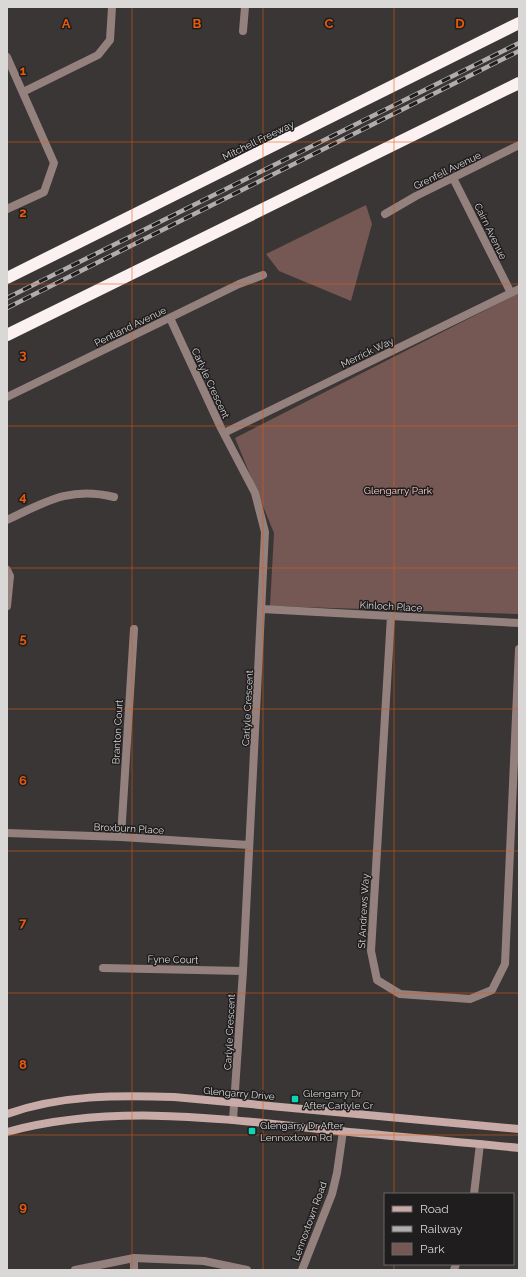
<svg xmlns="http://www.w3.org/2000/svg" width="526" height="1277" viewBox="0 0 526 1277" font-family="Raleway,sans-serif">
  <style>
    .green { fill: #755753 }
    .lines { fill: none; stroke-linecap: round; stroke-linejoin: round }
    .street { stroke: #94817e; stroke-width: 8 }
    .secondary { stroke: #c8aaa6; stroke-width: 8 }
    .highway { stroke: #fbf1f0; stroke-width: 12 }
    .rail-casing { stroke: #b0adad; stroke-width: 4.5 }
    .rail { stroke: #1f1d1d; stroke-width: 3; stroke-dasharray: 9; stroke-linecap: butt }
    .grid { fill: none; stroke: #e8590c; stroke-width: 1; stroke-opacity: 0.55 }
    .poi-dot { fill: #0ed5b5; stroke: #1f1d1d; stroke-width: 1.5 }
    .labels { text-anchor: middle; stroke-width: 3; stroke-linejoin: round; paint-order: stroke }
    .street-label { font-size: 10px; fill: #dad7d7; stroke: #1f1d1d }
    .park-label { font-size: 10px; fill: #facec9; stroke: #1f1d1d }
    .poi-label { font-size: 10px; fill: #dad7d7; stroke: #1f1d1d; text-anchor: start }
    .grid-label { font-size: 13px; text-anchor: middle; font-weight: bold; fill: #e8590c; stroke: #1f1d1d; stroke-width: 3; stroke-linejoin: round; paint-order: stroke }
  </style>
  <rect width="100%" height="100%" fill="#393635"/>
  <path class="green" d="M 366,205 L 372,224 L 351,301 L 279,271 L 266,254 Z
    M 519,293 L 519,614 L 270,606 L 274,533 L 235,438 Z"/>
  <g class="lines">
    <path class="street" d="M 243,31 L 245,7
      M 7,57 L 54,163 L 44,192 L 7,209
      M 23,92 L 98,55 L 110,40 L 112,7
      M 453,178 L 511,293
      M 385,214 L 416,196 L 519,145
      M 170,318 L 221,428 L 255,493 L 265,532 L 243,971 L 233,1120
      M 7,397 L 239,284 L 263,275
      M 224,433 L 519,289
      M 7,520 C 45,502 70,486 114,497
      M 7,570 L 10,576 L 7,606
      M 262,609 L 519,623
      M 391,616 L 371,951 L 377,980 L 400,994 L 470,999 L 492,990 L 505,964 L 519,649
      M 7,833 L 121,837 L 249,845
      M 121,837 L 134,629
      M 103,968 L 243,971
      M 474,1194 L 480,1144
      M 134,1258 L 134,1270
      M 75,1270 L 134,1258 L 204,1261 L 247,1270
      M 302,1270 L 332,1194 L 337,1173 L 343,1131
      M 454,1270 L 456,1264"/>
    <path class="secondary" d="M 7,1114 C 60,1095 118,1095 174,1097 L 519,1129
      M 7,1132 C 109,1104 216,1118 320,1129 C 386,1136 453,1141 519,1148"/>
    <path class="highway" d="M 7,278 L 519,23
      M 7,335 L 519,83"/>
    <defs>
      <path id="rail" d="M 7,298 L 519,43
        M 7,308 L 519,51"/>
    </defs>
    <use href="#rail" class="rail-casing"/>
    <use href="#rail" class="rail"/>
  </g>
  <path class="grid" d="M 132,7 L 132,1270M 263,7 L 263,1270M 394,7 L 394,1194M 7,142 L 519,142M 7,284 L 519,284M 7,426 L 519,426M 7,568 L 519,568M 7,709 L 519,709M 7,851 L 519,851M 7,993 L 519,993M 7,1135 L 519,1135M 394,1264 L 394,1270"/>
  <g class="poi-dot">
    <rect x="291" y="1095" width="8" height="8" rx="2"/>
    <rect x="248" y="1127" width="8" height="8" rx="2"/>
  </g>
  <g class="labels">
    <g class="street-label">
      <text transform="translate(258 140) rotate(-26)" y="4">Mitchell Freeway</text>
      <text transform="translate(447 170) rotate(-26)" y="4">Grenfell Avenue</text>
      <text transform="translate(491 231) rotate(64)" y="4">Cairn Avenue</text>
      <text transform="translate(130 326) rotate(-26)" y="4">Pentland Avenue</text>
      <text transform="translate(367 352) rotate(-26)" y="4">Merrick Way</text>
      <text transform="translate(211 383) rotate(65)" y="4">Carlyle Crescent</text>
      <text transform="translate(391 606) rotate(3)" y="4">Kinloch Place</text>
      <text transform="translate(247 708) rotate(-87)" y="4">Carlyle Crescent</text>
      <text transform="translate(117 732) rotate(-87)" y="4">Branton Court</text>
      <text transform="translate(129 828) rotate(3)" y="4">Broxburn Place</text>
      <text transform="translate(363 911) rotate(-87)" y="4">St Andrews Way</text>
      <text transform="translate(173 959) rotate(1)" y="4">Fyne Court</text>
      <text transform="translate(229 1032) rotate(-87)" y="4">Carlyle Crescent</text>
      <text transform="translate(239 1093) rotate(5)" y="4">Glengarry Drive</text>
      <text transform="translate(309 1221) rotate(-70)" y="4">Lennoxtown Road</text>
    </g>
    <g class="park-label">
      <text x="398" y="494">Glengarry Park</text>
    </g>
    <g class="poi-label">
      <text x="303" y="1097">Glengarry Dr<tspan x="303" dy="12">After Carlyle Cr</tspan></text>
      <text x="260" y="1129">Glengarry Dr After<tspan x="260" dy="12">Lennoxtown Rd</tspan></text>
    </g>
  </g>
  <g class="grid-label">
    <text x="66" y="28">A</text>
    <text x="197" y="28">B</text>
    <text x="329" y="28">C</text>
    <text x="460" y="28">D</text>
    <text x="23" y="75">1</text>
    <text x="23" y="217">2</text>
    <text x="23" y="359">3</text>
    <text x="23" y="501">4</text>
    <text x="23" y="643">5</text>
    <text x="23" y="785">6</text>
    <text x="23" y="927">7</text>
    <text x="23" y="1069">8</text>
    <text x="23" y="1211">9</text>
  </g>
  <rect width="526" height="1277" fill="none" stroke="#dad7d7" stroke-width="16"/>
  <rect x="384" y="1193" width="130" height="72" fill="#1f1d1d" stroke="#6a6767"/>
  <rect x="392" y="1206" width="20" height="6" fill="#c8aaa6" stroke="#6a6767"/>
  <text x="420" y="1213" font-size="12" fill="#dad7d7">Road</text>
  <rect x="392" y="1226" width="20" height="6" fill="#b0adad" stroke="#6a6767"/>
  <text x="420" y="1233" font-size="12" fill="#dad7d7">Railway</text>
  <rect x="392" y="1243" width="20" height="12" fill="#755753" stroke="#6a6767"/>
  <text x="420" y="1253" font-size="12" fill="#dad7d7">Park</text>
</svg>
